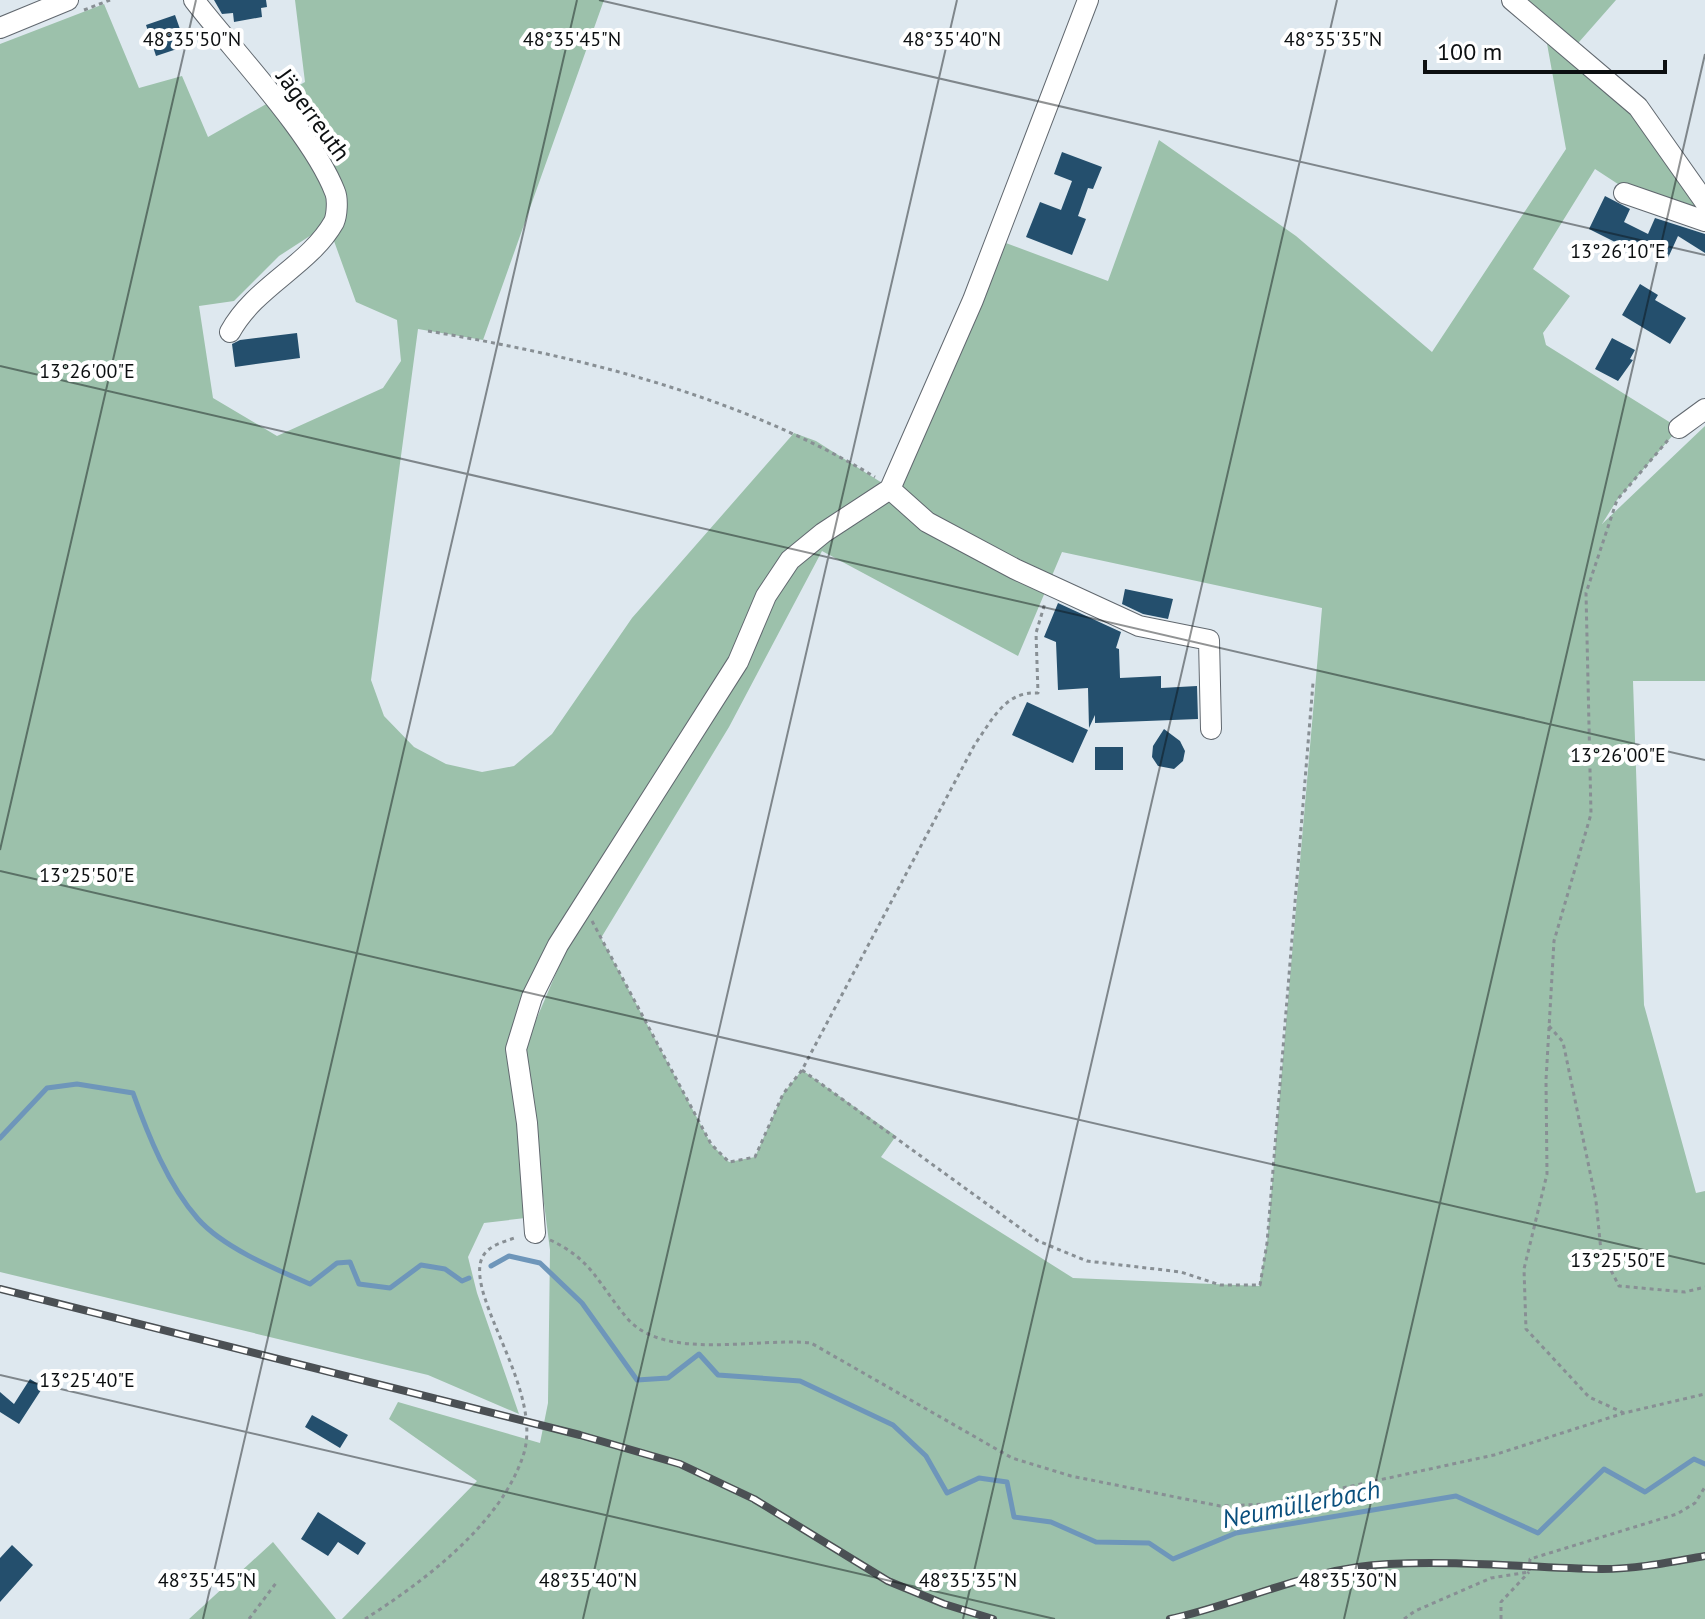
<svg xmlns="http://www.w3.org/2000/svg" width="1705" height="1619" viewBox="0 0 1705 1619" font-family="'PT Sans',sans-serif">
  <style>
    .green { fill: #9cc1ab; fill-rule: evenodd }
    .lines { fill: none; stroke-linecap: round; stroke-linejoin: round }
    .stream { stroke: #6e96ba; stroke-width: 5 }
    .building { fill: #244f6d }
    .minor-casing { stroke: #61686f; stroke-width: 22 }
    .path { stroke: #888f94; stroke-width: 3; stroke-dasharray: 4 4; stroke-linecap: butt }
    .minor { stroke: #fff; stroke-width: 20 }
    .rail-casing { stroke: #4b5054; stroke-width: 8 }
    .rail { stroke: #fff; stroke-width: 5; stroke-dasharray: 15; stroke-linecap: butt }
    .ticks { fill: none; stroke: #0c0f11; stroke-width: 2; stroke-opacity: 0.45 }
    .labels { text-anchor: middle; stroke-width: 8; stroke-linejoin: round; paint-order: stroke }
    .street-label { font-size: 24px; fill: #0c0f11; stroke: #fff }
    .water-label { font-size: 26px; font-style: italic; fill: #0a4f7d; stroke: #fff }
    .ticks-label { font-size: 20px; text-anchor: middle; fill: #0c0f11; stroke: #fff; stroke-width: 8; stroke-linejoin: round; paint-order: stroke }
  </style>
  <rect width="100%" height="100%" fill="#dee8ef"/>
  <path class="green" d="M 295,0 L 604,0 L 483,340 L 418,329 L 371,680 L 384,716 L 414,747 L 446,764 L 482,772 L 514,766 L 552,734 L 632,618 L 794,433 L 816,441 L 890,488 L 995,239 L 1108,281 L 1159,140 L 1296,236 L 1432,352 L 1566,149 L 1544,27 L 1512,0 L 1616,0 L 1572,50 L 1638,107 L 1705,220 L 1621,186 L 1595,169 L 1533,269 L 1570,296 L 1543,333 L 1546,345 L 1679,428 L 1617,500 L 1602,524 L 1705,426 L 1705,681 L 1633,681 L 1644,1005 L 1696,1193 L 1705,1191 L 1705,1619 L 342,1619 L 477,1481 L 389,1419 L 398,1402 L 540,1443 L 548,1403 L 550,1250 L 524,1048 L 587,901 L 516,1049 L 534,1217 L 484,1223 L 468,1257 L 477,1293 L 519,1414 L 428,1375 L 0,1272 L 0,44 L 104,4 L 139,88 L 182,76 L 208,137 L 305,82 ZM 316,232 L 334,241 L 356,302 L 397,320 L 401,361 L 383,388 L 277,436 L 213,398 L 199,306 L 234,301 L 279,256 ZM 822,551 L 1018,656 L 1062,552 L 1322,608 L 1267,1243 L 1259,1286 L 1073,1278 L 881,1157 L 896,1136 L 802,1070 L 783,1094 L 755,1157 L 729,1162 L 711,1144 L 601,938 L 729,727 Z
    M 273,1542 L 336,1619 L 189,1619 Z"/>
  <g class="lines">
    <path class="stream" d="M 0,1138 L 47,1088 L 77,1084 L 133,1093 C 148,1135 168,1185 198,1219 C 224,1248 275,1269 310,1284 L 337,1263 L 350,1262 L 359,1284 L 390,1288 L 421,1265 L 445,1269 L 462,1281 L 469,1278
      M 491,1266 L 509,1256 L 540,1263 L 582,1303 L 637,1380 L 668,1378 L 699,1354 L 718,1375 L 800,1381 L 893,1425 L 926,1456 L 947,1493 L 979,1478 L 1007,1482 L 1014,1517 L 1051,1522 L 1096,1542 L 1149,1543 L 1173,1559 L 1236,1533 L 1456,1496 L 1538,1533 L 1604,1469 L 1645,1492 L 1694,1459 L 1705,1464"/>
  </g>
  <path class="building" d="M 214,0 L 266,0 L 267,7 L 261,8 L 262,17 L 234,22 L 233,13 L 222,14 Z
    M 175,15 L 186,46 L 156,56 L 146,25 Z
    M 1062,152 L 1102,167 L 1093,189 L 1088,188 L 1078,216 L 1086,219 L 1072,255 L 1026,237 L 1040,202 L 1061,210 L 1072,181 L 1054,174 Z
    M 1605,196 L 1630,209 L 1624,222 L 1648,234 L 1655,218 L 1705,234 L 1705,253 L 1678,236 L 1668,258 L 1632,242 L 1629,249 L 1589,229 Z
    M 1640,284 L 1658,295 L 1655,300 L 1686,318 L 1670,344 L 1622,315 Z
    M 297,333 L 300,358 L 235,367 L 232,344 L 240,340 Z
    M 1612,338 L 1635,350 L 1630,359 L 1633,360 L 1618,381 L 1595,369 Z
    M 1125,589 L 1173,599 L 1168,619 L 1143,614 L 1122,604 Z
    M 1058,603 L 1121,632 L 1116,648 L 1119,649 L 1120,678 L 1161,676 L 1161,688 L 1197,686 L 1198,719 L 1095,723 L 1095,715 L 1089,728 L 1088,688 L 1058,690 L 1056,642 L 1044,637 Z
    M 1027,702 L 1088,730 L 1073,763 L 1012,735 Z
    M 1164,729 L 1180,741 L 1185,751 L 1183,761 L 1174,769 L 1158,766 L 1152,757 L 1153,746 Z
    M 1095,747 L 1123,747 L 1123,770 L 1095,770 Z
    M 30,1379 L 43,1387 L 19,1424 L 0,1412 L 0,1392 L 14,1404 Z
    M 312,1415 L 348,1435 L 340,1448 L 305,1427 Z
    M 318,1512 L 366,1543 L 358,1555 L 338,1542 L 328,1556 L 301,1539 Z
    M 12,1545 L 33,1565 L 0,1602 L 0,1558 Z"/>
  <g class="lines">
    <defs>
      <path id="minor" d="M 194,0 C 235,53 312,133 335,192 C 338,199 337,215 334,222 C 309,266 255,286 230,332
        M 1512,0 L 1638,107 L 1705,202
        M 0,28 L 68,0
        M 1624,193 L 1705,221
        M 1679,428 L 1705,409
        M 890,489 L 927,522 L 1015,569 L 1139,626 L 1209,640 L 1211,729
        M 535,1233 L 527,1123 L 516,1049 L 532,997 L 558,945 L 738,662 L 766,596 L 790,560 L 823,533 L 890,489 L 973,300 L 1088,0"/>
    </defs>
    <use href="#minor" class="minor-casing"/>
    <path class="path" d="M 84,10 L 110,0
      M 428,331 C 582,357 740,396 875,477
      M 592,921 L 711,1144 L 729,1162 L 755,1157 L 783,1094 L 802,1070 L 975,744 C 993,719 1005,691 1038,693 L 1036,633 L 1045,603
      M 1549,1026 L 1563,1042 L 1596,1201 L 1601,1251 L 1619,1286 L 1685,1292 L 1705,1287
      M 802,1070 L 1038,1241 L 1087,1261 L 1181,1272 L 1220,1285 L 1260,1285 L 1267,1243 L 1313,683
      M 550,1240 C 592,1259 599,1285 627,1318 C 664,1362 758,1337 811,1343 L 1012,1458 L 1071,1476 L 1220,1506 L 1269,1504 L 1494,1455 L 1624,1413 L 1705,1394
      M 1624,1413 L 1589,1397 L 1526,1329 L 1524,1269 L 1547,1174 L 1546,1080 L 1554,941 L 1591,814 L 1586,593 L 1617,500 L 1668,440
      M 249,1619 L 276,1583
      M 365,1619 C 423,1582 500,1525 523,1456 C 545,1392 465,1297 482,1258 C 488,1245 504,1242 517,1237
      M 1404,1619 L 1415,1611 L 1491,1578 L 1529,1572 L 1530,1559 L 1677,1514 L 1695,1503 L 1705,1487
      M 1501,1619 L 1501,1602 L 1529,1572"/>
    <use href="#minor" class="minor"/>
    <defs>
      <path id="rail" d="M 0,1289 L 580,1435 L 680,1464 L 754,1499 L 888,1581 L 944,1604 L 993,1619
        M 1170,1619 C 1243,1603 1313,1567 1388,1564 C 1460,1560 1531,1568 1602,1569 C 1637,1569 1671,1562 1705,1556"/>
    </defs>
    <use href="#rail" class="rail-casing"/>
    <use href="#rail" class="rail"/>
  </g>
  <path class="ticks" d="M 599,0 L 1705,255M 0,366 L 1705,760M 0,850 L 196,0M 0,871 L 1705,1264M 0,1375 L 1055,1619M 203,1619 L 577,0M 583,1619 L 957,0M 963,1619 L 1337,0M 1344,1619 L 1705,54"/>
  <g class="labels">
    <g class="street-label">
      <text transform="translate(313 115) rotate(54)" y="8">Jägerreuth</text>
    </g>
    <g class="water-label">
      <text transform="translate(1301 1504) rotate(-11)" y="9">Neumüllerbach</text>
    </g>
  </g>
  <g class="ticks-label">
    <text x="192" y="46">48°35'50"N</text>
    <text x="572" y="46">48°35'45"N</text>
    <text x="952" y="46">48°35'40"N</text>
    <text x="1333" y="46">48°35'35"N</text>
    <text x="1618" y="258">13°26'10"E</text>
    <text x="87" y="378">13°26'00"E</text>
    <text x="1618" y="762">13°26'00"E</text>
    <text x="87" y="882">13°25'50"E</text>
    <text x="1618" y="1267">13°25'50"E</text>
    <text x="87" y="1387">13°25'40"E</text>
    <text x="207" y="1587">48°35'45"N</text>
    <text x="588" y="1587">48°35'40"N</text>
    <text x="968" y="1587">48°35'35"N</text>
    <text x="1348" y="1587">48°35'30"N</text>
  </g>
  <path d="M1425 60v12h240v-12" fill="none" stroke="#0c0f11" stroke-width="4"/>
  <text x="1437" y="60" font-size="24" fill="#0c0f11" stroke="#ffffff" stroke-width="6" paint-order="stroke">100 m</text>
</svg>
